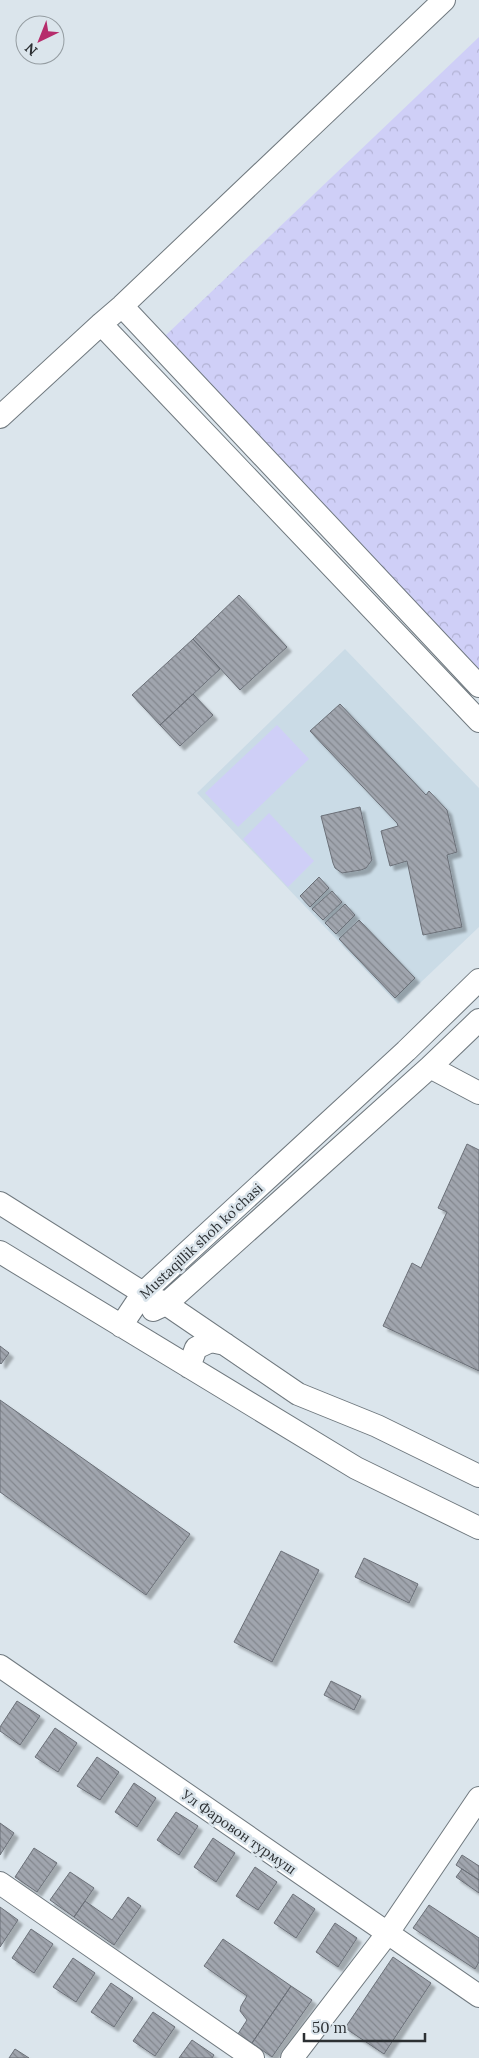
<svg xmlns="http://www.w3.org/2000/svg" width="479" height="2058" viewBox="0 0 479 2058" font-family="Lora,serif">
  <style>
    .built { fill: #cadbe6 }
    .forest { fill: url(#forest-crowns) }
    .garden { fill: #cfcff7 }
    .building { fill: url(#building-back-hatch); stroke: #6b7078; filter: url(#shadow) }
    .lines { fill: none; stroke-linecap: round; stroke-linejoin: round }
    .minor-casing { stroke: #70797f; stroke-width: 24 }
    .minor { stroke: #fff; stroke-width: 22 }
    .labels { text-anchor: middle; stroke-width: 5; stroke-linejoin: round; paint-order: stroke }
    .street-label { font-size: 14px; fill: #2c3033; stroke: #dbe5ec }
  </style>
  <defs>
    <pattern id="forest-crowns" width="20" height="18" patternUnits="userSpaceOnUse" patternTransform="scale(1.25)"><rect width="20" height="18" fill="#cfcff7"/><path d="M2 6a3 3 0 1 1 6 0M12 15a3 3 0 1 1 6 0" fill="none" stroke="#b2b2d4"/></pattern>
    <pattern id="building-back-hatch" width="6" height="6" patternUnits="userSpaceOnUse" patternTransform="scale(1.25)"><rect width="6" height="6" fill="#a0a5ae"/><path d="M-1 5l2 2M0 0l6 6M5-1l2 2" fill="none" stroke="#83878e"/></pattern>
    <filter id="shadow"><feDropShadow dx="4.5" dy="4.5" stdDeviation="1" flood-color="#0004"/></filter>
  </defs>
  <rect width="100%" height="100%" fill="#dbe5ec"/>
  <path class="built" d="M 345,649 L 479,788 L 479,927 L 398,1004 L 197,793 Z"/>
  <path class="forest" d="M 479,37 L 479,671 L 165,336 Z"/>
  <path class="garden" d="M 277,725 L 309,759 L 238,827 L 205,793 Z
    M 269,813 L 314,861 L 288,887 L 243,839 Z"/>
  <path class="building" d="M 239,595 L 287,647 L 240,690 L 193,639 Z
    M 193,639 L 220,669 L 160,725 L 132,695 Z
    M 193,694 L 213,715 L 180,746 L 160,725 Z
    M 340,704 L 426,795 L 429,791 L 447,810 L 457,852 L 447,855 L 462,927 L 423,935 L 407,861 L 390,866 L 381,831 L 398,826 L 397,823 L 310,731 Z
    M 360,807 L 372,860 L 366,868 L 361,870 L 342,873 L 335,868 L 333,863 L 321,816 Z
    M 319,877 L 329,888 L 310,907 L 300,896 Z
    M 332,891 L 342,902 L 323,920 L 312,909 Z
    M 345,904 L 355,915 L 336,934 L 325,923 Z
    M 359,920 L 415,978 L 395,998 L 339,939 Z
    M 467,1144 L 479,1150 L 479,1371 L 383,1326 L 412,1263 L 421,1268 L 447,1212 L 438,1208 Z
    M 0,1346 L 9,1353 L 1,1364 L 0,1363 Z
    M 0,1400 L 190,1534 L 146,1595 L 0,1492 Z
    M 281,1551 L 319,1570 L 272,1662 L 234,1642 Z
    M 364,1558 L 418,1584 L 409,1603 L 355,1577 Z
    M 331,1681 L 361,1696 L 354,1710 L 324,1695 Z
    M 17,1701 L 40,1716 L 20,1745 L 0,1731 L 0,1727 Z
    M 55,1728 L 77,1743 L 58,1772 L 35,1757 Z
    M 97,1757 L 119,1772 L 100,1800 L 77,1786 Z
    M 134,1783 L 156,1798 L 137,1827 L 115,1812 Z
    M 176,1812 L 198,1826 L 179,1855 L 157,1840 Z
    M 0,1823 L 14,1833 L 0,1855 Z
    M 213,1838 L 235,1853 L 216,1882 L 194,1867 Z
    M 34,1848 L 57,1863 L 37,1892 L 15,1877 Z
    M 462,1855 L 479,1866 L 479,1880 L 456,1865 Z
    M 255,1867 L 277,1882 L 258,1910 L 236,1896 Z
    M 462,1869 L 479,1880 L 479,1893 L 456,1877 Z
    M 70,1872 L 94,1888 L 74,1917 L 50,1900 Z
    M 293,1894 L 315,1909 L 296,1938 L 274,1923 Z
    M 128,1897 L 141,1906 L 114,1945 L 74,1917 L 85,1901 L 112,1920 Z
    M 429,1905 L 479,1938 L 479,1962 L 475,1969 L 413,1928 Z
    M 0,1907 L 18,1920 L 0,1947 Z
    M 335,1923 L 357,1938 L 338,1967 L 316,1952 Z
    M 31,1929 L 53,1944 L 34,1973 L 12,1958 Z
    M 223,1939 L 291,1986 L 252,2043 L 238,2034 L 247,2020 L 240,2011 L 241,2006 L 247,1996 L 204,1966 Z
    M 393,1957 L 431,1983 L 384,2054 L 345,2028 Z
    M 73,1958 L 95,1973 L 76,2002 L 53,1987 Z
    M 111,1983 L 133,1998 L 114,2027 L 91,2012 Z
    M 291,1986 L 312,2000 L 272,2057 L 252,2043 Z
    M 153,2012 L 175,2027 L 155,2056 L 133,2041 Z
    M 192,2040 L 214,2055 L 212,2058 L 179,2058 Z
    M 15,2049 L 29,2058 L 9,2058 Z"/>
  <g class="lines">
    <defs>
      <path id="minor" d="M 122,306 L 479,686
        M 101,324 L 479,721
        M 0,417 L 101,324 L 122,306 L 444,0
        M 430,1067 L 479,1093
        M 0,1203 L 143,1293 L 166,1304 L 298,1394 L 377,1426 L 479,1476
        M 0,1252 L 356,1468 L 479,1528
        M 153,1310 L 166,1304 L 430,1067 L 479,1020
        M 121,1326 L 143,1293 L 406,1051 L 479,980
        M 189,1367 L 196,1348 L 211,1341 L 225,1344
        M 0,1666 L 479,1996
        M 0,1883 L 253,2058
        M 292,2058 L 387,1934 L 479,1798"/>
    </defs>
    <use href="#minor" class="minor-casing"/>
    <use href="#minor" class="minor"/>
  </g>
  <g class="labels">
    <g class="street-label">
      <text transform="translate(201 1241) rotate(-43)" y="5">Mustaqillik shoh ko'chasi</text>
      <text transform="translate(239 1832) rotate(35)" y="5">Ул Фаровон турмуш</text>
    </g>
  </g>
  <g transform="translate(40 40) rotate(223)"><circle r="24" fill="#dbe5ec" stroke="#959da2"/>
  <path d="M0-4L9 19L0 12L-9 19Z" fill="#b62d6c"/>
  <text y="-8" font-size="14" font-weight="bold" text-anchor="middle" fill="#2c3033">N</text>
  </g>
  <path d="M304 2033v8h121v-8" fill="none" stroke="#2c3033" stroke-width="2.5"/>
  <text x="312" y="2033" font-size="15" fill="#2c3033" stroke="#dbe5ec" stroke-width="4" paint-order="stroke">50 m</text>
</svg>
